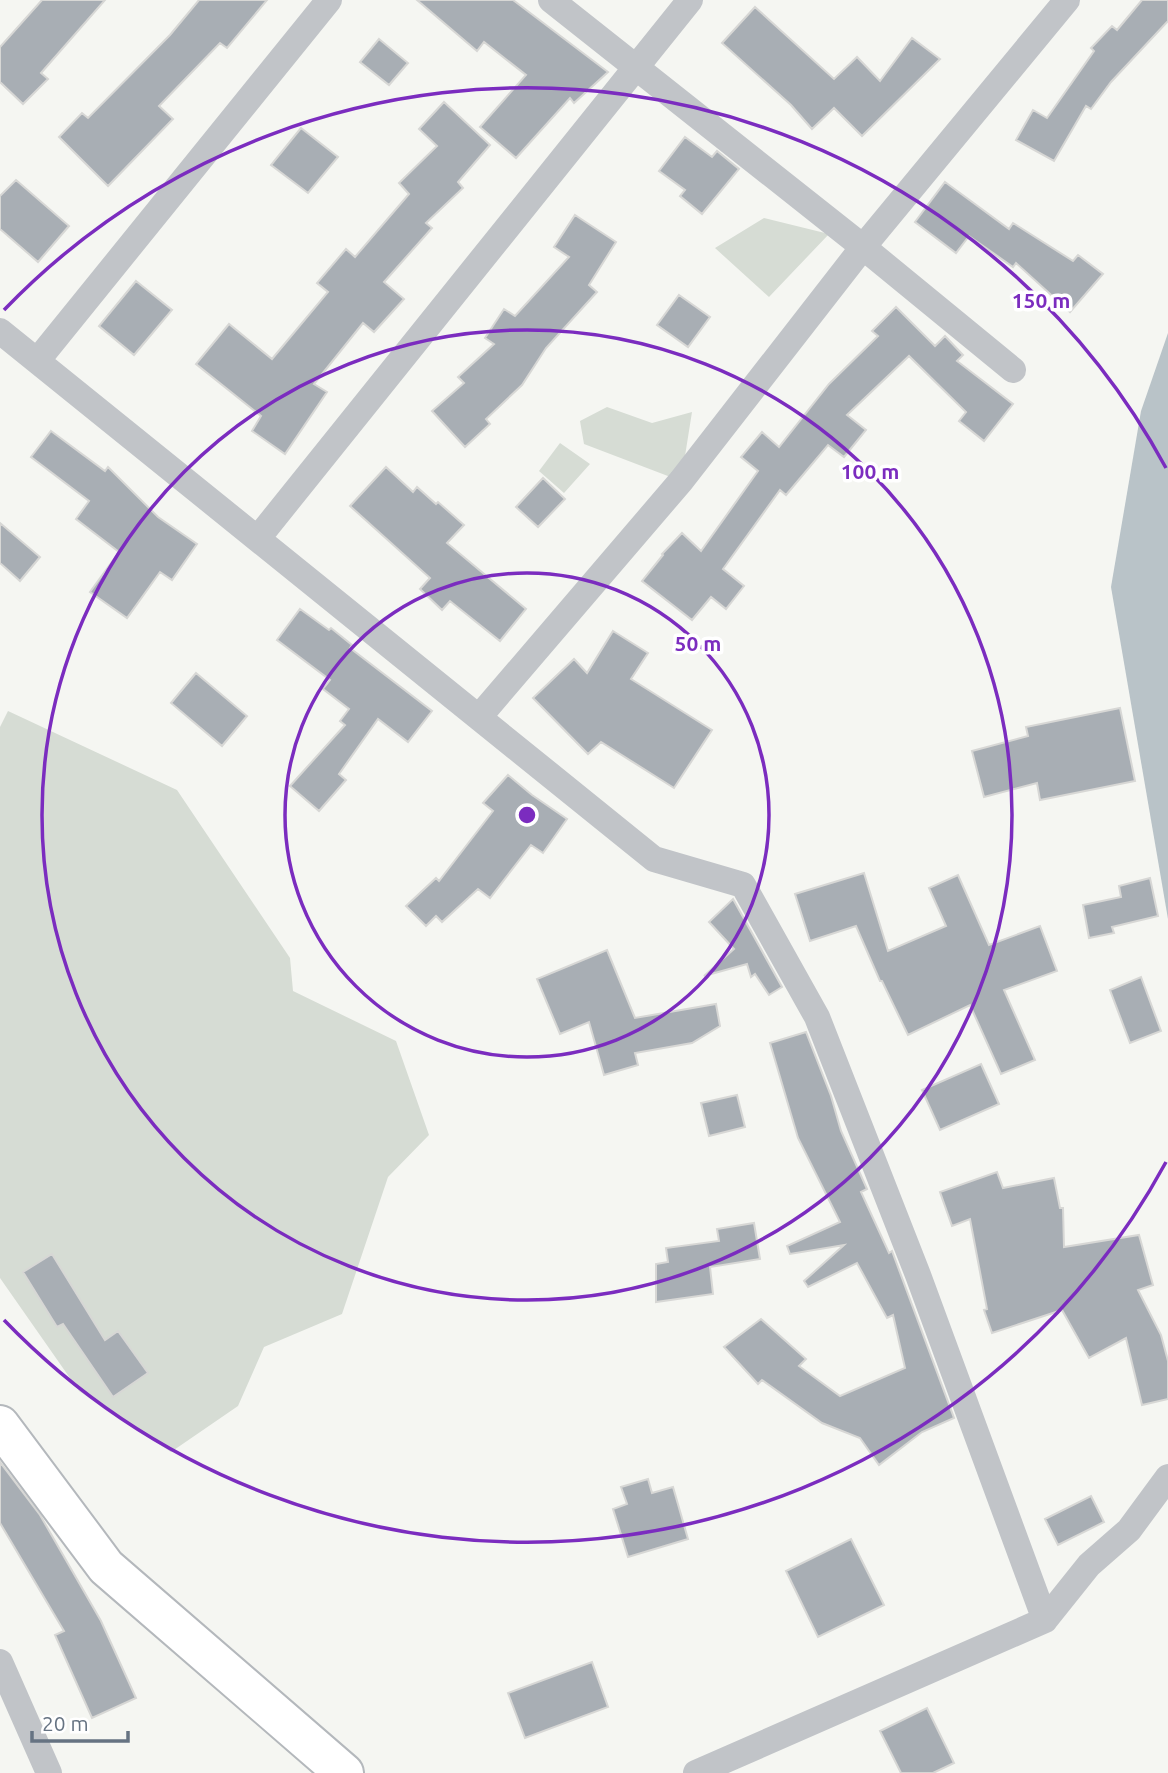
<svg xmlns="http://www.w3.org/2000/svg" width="1168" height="1773" viewBox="0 0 1168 1773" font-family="Ubuntu,sans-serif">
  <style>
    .green { fill: #d6dcd4 }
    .water { fill: #b9c3c8 }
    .building { fill: #a8aeb4; stroke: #d7d7d5; stroke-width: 2 }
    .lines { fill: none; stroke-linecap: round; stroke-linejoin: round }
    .secondary-casing { stroke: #b4b8bc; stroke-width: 42 }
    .street { stroke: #c1c4c8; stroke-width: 26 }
    .secondary { stroke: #fff; stroke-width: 38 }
    .ring { fill: none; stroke: #7b2cbf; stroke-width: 3.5 }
    .centre { fill: #7b2cbf; stroke: #fff; stroke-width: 3.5 }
    .ring-label { font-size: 21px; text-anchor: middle; font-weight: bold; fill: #7b2cbf; stroke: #fff; stroke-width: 7; stroke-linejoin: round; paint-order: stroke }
  </style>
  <rect width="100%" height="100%" fill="#f5f6f2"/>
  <path class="green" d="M 764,218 L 829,234 L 769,297 L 715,248 Z
    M 607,407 L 652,423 L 692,412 L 681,481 L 584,444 L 580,421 Z
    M 560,443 L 590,464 L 564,493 L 539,471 Z
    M 8,711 L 177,790 L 290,958 L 293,991 L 396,1041 L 429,1135 L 388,1177 L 342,1314 L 264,1347 L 238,1406 L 171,1452 L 79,1391 L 0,1278 L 0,727 Z"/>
  <path class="water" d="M 1168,333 L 1168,919 L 1111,587 L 1141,411 Z"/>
  <path class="building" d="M 42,0 L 105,0 L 41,73 L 48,79 L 23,104 L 0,82 L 0,47 Z
    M 199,0 L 267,0 L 227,48 L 220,43 L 159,106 L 173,119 L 108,186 L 59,137 L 82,113 L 88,118 L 170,35 Z
    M 417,0 L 513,0 L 608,72 L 574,103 L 570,98 L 516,158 L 480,127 L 526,75 L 484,42 L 477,51 Z
    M 1142,0 L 1168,0 L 1168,21 L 1111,82 L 1091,109 L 1086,106 L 1054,161 L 1016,140 L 1033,110 L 1047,118 L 1094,51 L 1091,48 L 1112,26 L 1117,30 Z
    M 755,7 L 834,79 L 857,57 L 880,81 L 912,38 L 940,59 L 862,136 L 834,108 L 812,129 L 791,105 L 722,43 Z
    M 379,39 L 408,63 L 389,85 L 360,62 Z
    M 444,102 L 490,145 L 458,182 L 463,188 L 426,223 L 432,228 L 384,282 L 404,299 L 374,332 L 363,323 L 314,384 L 327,392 L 285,454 L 252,431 L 261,416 L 196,364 L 229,324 L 272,359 L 328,292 L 317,283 L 346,249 L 355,257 L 409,194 L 399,183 L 437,146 L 419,129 Z
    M 301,128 L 338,157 L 308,193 L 271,165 Z
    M 685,137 L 712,157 L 717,151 L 739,169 L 702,214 L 680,196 L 685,190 L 659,171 Z
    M 16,180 L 69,226 L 38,262 L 0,229 L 0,196 Z
    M 945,182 L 1009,229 L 1013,223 L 1073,261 L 1078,255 L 1103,274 L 1070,312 L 1016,263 L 1013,267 L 969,236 L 956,253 L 915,222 Z
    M 575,215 L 616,242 L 589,285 L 597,292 L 546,348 L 522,385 L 486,419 L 490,424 L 465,447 L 432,411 L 464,383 L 458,377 L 494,344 L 485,338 L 504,309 L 515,316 L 569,257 L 554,247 Z
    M 136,281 L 172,310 L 134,355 L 99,326 Z
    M 679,295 L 710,317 L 688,347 L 657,325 Z
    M 896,307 L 935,346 L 945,336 L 963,355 L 957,361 L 1013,404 L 984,441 L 959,421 L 966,412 L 909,356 L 847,415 L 866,430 L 844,457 L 828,445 L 786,495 L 780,490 L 723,569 L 744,586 L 726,609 L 711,597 L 692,620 L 642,581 L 663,555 L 662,554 L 682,533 L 701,551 L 758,471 L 741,457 L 762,432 L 779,447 L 829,384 L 878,336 L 872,331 Z
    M 51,431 L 105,471 L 108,467 L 158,517 L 197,544 L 172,580 L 160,572 L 127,618 L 90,592 L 119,552 L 76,519 L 89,501 L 31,457 Z
    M 386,467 L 413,492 L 417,487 L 436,504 L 438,502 L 464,525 L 447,543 L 526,609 L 500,641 L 450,601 L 442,610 L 420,589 L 430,578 L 350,506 Z
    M 543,478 L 565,499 L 538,527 L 516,507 Z
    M 0,523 L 40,557 L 20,581 L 0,563 Z
    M 300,609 L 329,630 L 331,628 L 352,645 L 350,648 L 432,711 L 408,742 L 378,719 L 339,774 L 346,780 L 319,811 L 290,786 L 345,725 L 340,721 L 349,709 L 323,689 L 330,680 L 277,640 Z
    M 613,631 L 648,653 L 631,679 L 712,730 L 674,788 L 601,742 L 588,754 L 533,698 L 574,659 L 587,673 Z
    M 196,673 L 247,716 L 222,746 L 171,703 Z
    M 1120,708 L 1135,781 L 1040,800 L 1037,783 L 984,797 L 972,751 L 1028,736 L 1026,727 Z
    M 508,775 L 532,795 L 567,819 L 543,853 L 531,845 L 490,898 L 478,889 L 442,922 L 436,916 L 426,926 L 406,906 L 436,878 L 439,881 L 493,811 L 483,803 Z
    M 864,873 L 888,951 L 946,926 L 929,888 L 958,875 L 989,945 L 1040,926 L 1057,971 L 1004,990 L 1035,1060 L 1001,1074 L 970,1005 L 908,1035 L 882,981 L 880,981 L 856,926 L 810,941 L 795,894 Z
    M 1150,878 L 1158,916 L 1112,927 L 1114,933 L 1089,938 L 1083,905 L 1121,897 L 1119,886 Z
    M 733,899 L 782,987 L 769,995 L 755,974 L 751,977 L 747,964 L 704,976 L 734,949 L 709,922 Z
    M 607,950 L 635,1018 L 716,1004 L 720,1026 L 692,1043 L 635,1053 L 638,1065 L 604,1075 L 589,1022 L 560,1034 L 537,979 Z
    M 1141,977 L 1161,1031 L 1130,1043 L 1110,990 Z
    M 806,1032 L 831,1096 L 841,1131 L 867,1189 L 861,1192 L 889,1253 L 892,1251 L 954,1418 L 922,1432 L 879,1465 L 860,1438 L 822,1423 L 762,1380 L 758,1384 L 724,1347 L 761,1319 L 806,1359 L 799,1366 L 840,1396 L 905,1368 L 893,1315 L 887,1318 L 857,1263 L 808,1287 L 804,1281 L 844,1245 L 790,1254 L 787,1246 L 840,1222 L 798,1138 L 770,1043 Z
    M 981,1064 L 999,1104 L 940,1130 L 922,1090 Z
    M 737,1095 L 745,1127 L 709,1136 L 701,1103 Z
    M 997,1172 L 1003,1188 L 1054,1178 L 1060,1208 L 1063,1208 L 1064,1247 L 1139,1235 L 1153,1285 L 1138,1290 L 1161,1335 L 1168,1361 L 1168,1399 L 1142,1405 L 1126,1338 L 1089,1358 L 1062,1310 L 992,1333 L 984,1310 L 987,1309 L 970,1219 L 952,1226 L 940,1192 Z
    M 754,1223 L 760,1259 L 710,1267 L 713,1294 L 656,1302 L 656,1264 L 668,1262 L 666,1248 L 719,1241 L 717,1229 Z
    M 52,1254 L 105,1340 L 118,1331 L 148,1373 L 113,1397 L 63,1324 L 57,1327 L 23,1272 Z
    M 0,1462 L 40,1515 L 101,1621 L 136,1698 L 92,1718 L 55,1635 L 64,1631 L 0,1523 Z
    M 648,1479 L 652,1493 L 673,1487 L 688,1539 L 628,1557 L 613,1509 L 627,1504 L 621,1487 Z
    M 1091,1496 L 1104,1522 L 1058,1545 L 1045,1519 Z
    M 851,1539 L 884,1605 L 818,1637 L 786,1571 Z
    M 592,1662 L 608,1707 L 525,1738 L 508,1693 Z
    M 927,1708 L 954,1763 L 933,1773 L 901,1773 L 880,1731 Z"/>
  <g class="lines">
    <defs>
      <path id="secondary" d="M 0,1425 L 106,1567 L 344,1773"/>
    </defs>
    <use href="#secondary" class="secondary-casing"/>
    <path class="street" d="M 551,0 L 863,247 L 1013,370
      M 0,331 L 654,859 L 743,885 L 817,1017 L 918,1275 L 1045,1620
      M 37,361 L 329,0
      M 258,538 L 690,0
      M 479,717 L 681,481 L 863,247 L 1067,0
      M 0,1662 L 49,1773
      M 696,1773 L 1045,1620 L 1089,1565 L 1129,1530 L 1168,1477"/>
    <use href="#secondary" class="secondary"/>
  </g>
  <g class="ring">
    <circle cx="527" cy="815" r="242"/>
    <circle cx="527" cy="815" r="485"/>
    <path d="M1166 1162A727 727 0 0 1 4 1320M4 310A727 727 0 0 1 1166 468"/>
  </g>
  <circle cx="527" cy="815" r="10" class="centre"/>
  <g class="ring-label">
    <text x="1041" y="308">150 m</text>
    <text x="870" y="479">100 m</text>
    <text x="698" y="651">50 m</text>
  </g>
  <path d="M32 1731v10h96v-10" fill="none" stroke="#667382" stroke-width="3.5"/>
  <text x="42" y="1731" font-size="21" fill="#667382" stroke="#ffffff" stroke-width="5" paint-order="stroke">20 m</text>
</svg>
